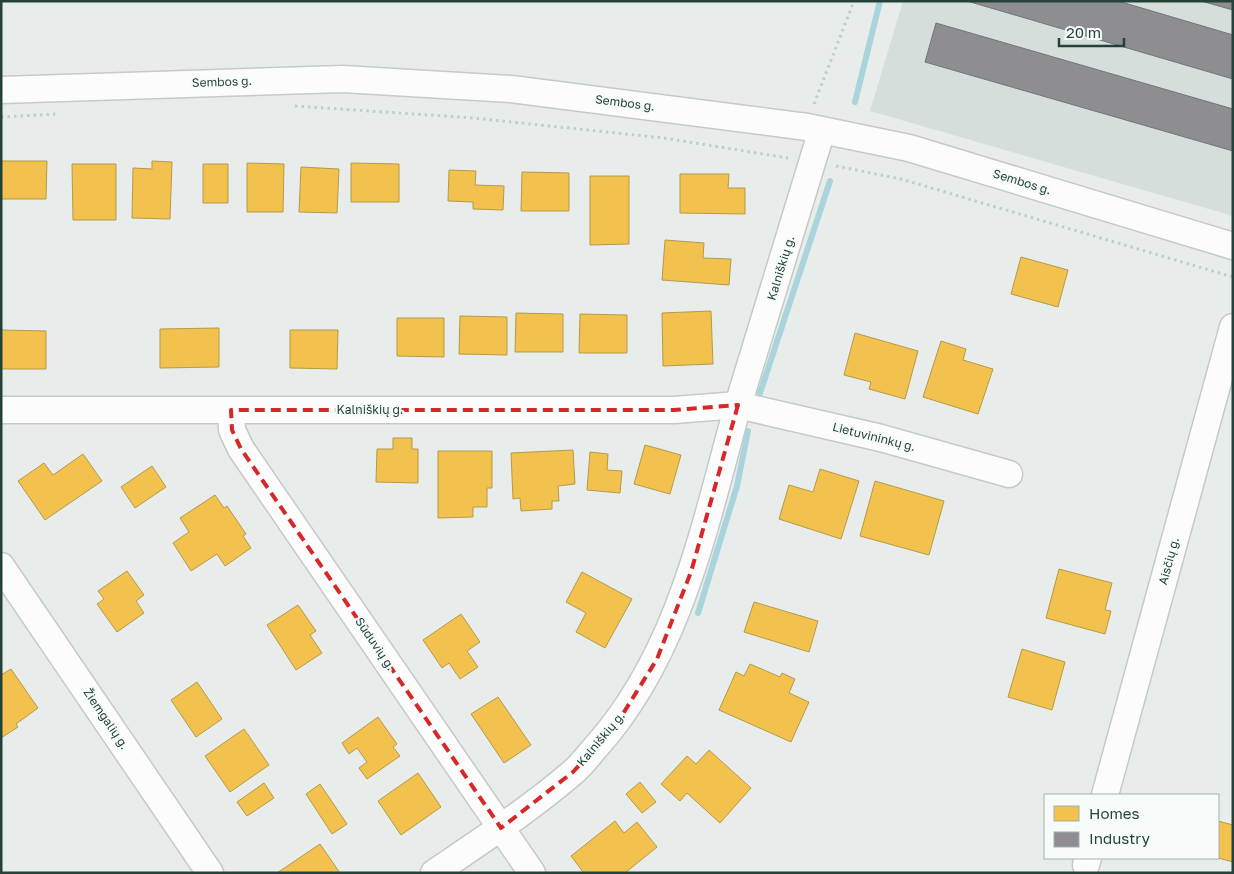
<svg xmlns="http://www.w3.org/2000/svg" width="1234" height="874" viewBox="0 0 1234 874" font-family="'Golos Text',sans-serif">
  <style>
    .built { fill: #d6dedb }
    .homes { fill: #f2c14e; stroke: #b49b48 }
    .industry { fill: #8d8d92; stroke: #6e7678 }
    .lines { fill: none; stroke-linecap: round; stroke-linejoin: round }
    .stream { stroke: #a9d4db; stroke-width: 6 }
    .street-casing { stroke: #c5cac8; stroke-width: 29 }
    .path { stroke: #c3ccca; stroke-width: 3; stroke-dasharray: 2.5 4; stroke-linecap: butt }
    .street { stroke: #fcfcfc; stroke-width: 26 }
    .marked { fill: none; stroke: #d62828; stroke-width: 4; stroke-dasharray: 10 6; stroke-linejoin: round }
    .labels { text-anchor: middle; stroke-width: 5; stroke-linejoin: round; paint-order: stroke }
    .street-label { font-size: 12px; fill: #24423a; stroke: #f7fbf9 }
  </style>
  <rect width="100%" height="100%" fill="#e8edeb"/>
  <path class="built" d="M 903,1 L 1233,1 L 1233,216 L 870,111 Z"/>
  <path class="homes" d="M 1,161 L 47,161 L 46,199 L 1,199 Z
    M 152,161 L 172,162 L 170,219 L 132,218 L 133,168 L 152,169 Z
    M 247,163 L 284,164 L 283,212 L 247,212 Z
    M 351,163 L 399,164 L 399,202 L 351,202 Z
    M 72,164 L 116,164 L 116,220 L 73,220 Z
    M 203,164 L 228,164 L 228,203 L 203,203 Z
    M 301,167 L 339,169 L 337,213 L 299,212 Z
    M 449,170 L 476,171 L 475,185 L 504,186 L 503,210 L 473,209 L 473,202 L 448,201 Z
    M 522,172 L 569,173 L 569,211 L 521,211 Z
    M 680,174 L 729,174 L 728,188 L 745,188 L 745,214 L 680,213 Z
    M 590,176 L 629,176 L 629,244 L 590,245 Z
    M 665,240 L 704,243 L 703,258 L 731,259 L 729,285 L 662,280 Z
    M 1021,257 L 1068,270 L 1058,307 L 1011,294 Z
    M 711,311 L 713,364 L 663,366 L 662,313 Z
    M 516,313 L 563,314 L 563,352 L 515,352 Z
    M 580,314 L 627,315 L 627,353 L 579,353 Z
    M 460,316 L 507,317 L 507,355 L 459,354 Z
    M 397,318 L 444,318 L 444,357 L 397,356 Z
    M 219,328 L 219,367 L 160,368 L 160,329 Z
    M 1,330 L 46,331 L 46,369 L 1,369 Z
    M 290,330 L 338,330 L 337,369 L 290,368 Z
    M 855,333 L 918,351 L 905,399 L 869,389 L 871,382 L 844,375 Z
    M 941,341 L 966,349 L 963,360 L 993,369 L 978,414 L 923,397 Z
    M 393,438 L 412,438 L 412,449 L 418,449 L 418,483 L 376,482 L 377,449 L 393,449 Z
    M 645,445 L 681,455 L 670,494 L 634,484 Z
    M 573,450 L 575,484 L 558,486 L 559,501 L 552,501 L 552,509 L 521,511 L 520,498 L 513,499 L 511,453 Z
    M 438,451 L 492,451 L 492,488 L 487,488 L 487,507 L 473,507 L 473,517 L 438,518 Z
    M 590,452 L 608,454 L 607,470 L 622,471 L 620,493 L 587,490 Z
    M 83,454 L 102,481 L 45,520 L 18,481 L 44,463 L 53,475 Z
    M 152,466 L 166,487 L 135,508 L 121,487 Z
    M 820,469 L 859,481 L 841,539 L 779,519 L 789,485 L 813,492 Z
    M 875,481 L 944,501 L 929,555 L 860,536 Z
    M 215,495 L 224,508 L 227,506 L 246,534 L 243,536 L 251,548 L 225,566 L 217,554 L 191,571 L 173,543 L 189,532 L 180,518 Z
    M 1059,569 L 1112,583 L 1105,610 L 1111,611 L 1105,634 L 1046,618 Z
    M 127,571 L 144,595 L 136,601 L 144,613 L 117,632 L 97,604 L 104,599 L 98,591 Z
    M 582,572 L 632,599 L 605,648 L 576,632 L 586,613 L 566,602 Z
    M 754,602 L 818,621 L 809,652 L 744,632 Z
    M 298,605 L 316,631 L 310,635 L 322,653 L 296,670 L 267,625 Z
    M 461,614 L 480,642 L 467,651 L 478,667 L 460,679 L 449,663 L 442,668 L 423,640 Z
    M 1022,649 L 1065,662 L 1052,710 L 1008,697 Z
    M 750,664 L 780,677 L 782,673 L 795,679 L 789,693 L 809,702 L 791,742 L 719,710 L 736,672 L 744,676 Z
    M 11,669 L 38,708 L 16,724 L 18,727 L 1,738 L 1,675 Z
    M 197,682 L 222,719 L 196,737 L 171,700 Z
    M 498,697 L 531,745 L 504,763 L 471,714 Z
    M 378,717 L 397,744 L 393,747 L 400,756 L 367,779 L 359,768 L 367,762 L 357,748 L 349,754 L 342,743 Z
    M 244,729 L 269,765 L 230,792 L 205,756 Z
    M 709,750 L 751,788 L 720,823 L 687,793 L 680,801 L 661,784 L 687,756 L 696,764 Z
    M 418,773 L 441,807 L 401,835 L 378,801 Z
    M 640,782 L 656,802 L 642,813 L 626,794 Z
    M 264,783 L 274,798 L 247,816 L 237,802 Z
    M 320,784 L 347,824 L 332,834 L 306,794 Z
    M 615,821 L 624,833 L 637,822 L 657,847 L 625,873 L 584,873 L 571,856 Z
    M 1218,821 L 1233,825 L 1233,862 L 1218,858 Z
    M 320,844 L 340,873 L 277,873 Z"/>
  <path class="industry" d="M 967,1 L 1118,1 L 1233,35 L 1233,79 Z
    M 1201,1 L 1233,1 L 1233,10 Z
    M 936,23 L 1233,109 L 1233,151 L 925,62 Z"/>
  <g class="lines">
    <path class="stream" d="M 855,102 L 880,1
      M 760,393 L 830,181
      M 698,613 L 737,486 L 748,431"/>
    <defs>
      <path id="street" d="M 1,90 L 343,79 L 511,89 L 807,127 L 909,148 L 1233,246
        M 1,410 L 674,410 L 738,405 L 822,130
        M 231,410 L 232,430 L 241,449 L 532,873
        M 1,566 L 210,873
        M 1105,795 L 1233,327
        M 1086,865 L 1088,858
        M 434,873 C 481,841 529,810 572,773 C 581,766 588,756 595,748 C 680,654 705,524 738,405 L 881,438 L 1009,474"/>
    </defs>
    <use href="#street" class="street-casing"/>
    <path class="path" d="M 814,104 L 854,1
      M 295,106 L 473,118 L 664,138 L 788,158
      M 1,117 L 57,114
      M 836,166 L 901,179 L 1233,277"/>
    <use href="#street" class="street"/>
  </g>
  <path class="marked" d="M 738,405 L 691,572 L 657,659 L 616,725 L 573,772 L 501,828 L 241,449 L 232,430 L 231,410 L 674,410 Z"/>
  <g class="labels">
    <g class="street-label">
      <text transform="translate(222 82) rotate(-2)" y="4">Sembos g.</text>
      <text transform="translate(625 103) rotate(7)" y="4">Sembos g.</text>
      <text transform="translate(1022 182) rotate(17)" y="4">Sembos g.</text>
      <text transform="translate(781 268) rotate(-73)" y="4">Kalniškių g.</text>
      <text x="370" y="414">Kalniškių g.</text>
      <text transform="translate(874 437) rotate(14)" y="4">Lietuvininkų g.</text>
      <text transform="translate(1169 561) rotate(-75)" y="4">Aisčių g.</text>
      <text transform="translate(375 644) rotate(56)" y="4">Sūduvių g.</text>
      <text transform="translate(106 719) rotate(56)" y="4">Žiemgalių g.</text>
      <text transform="translate(601 739) rotate(-50)" y="4">Kalniškių g.</text>
    </g>
  </g>
  <rect width="1234" height="874" fill="none" stroke="#24423a" stroke-width="5"/>
  <rect x="1044" y="794" width="175" height="65" fill="#f7fbf9" stroke="#a3b1ad"/>
  <rect x="1054" y="806" width="25" height="15" fill="#f2c14e" stroke="#a3b1ad"/>
  <text x="1089" y="819" font-size="15" fill="#24423a">Homes</text>
  <rect x="1054" y="832" width="25" height="15" fill="#8d8d92" stroke="#a3b1ad"/>
  <text x="1089" y="844" font-size="15" fill="#24423a">Industry</text>
  <path d="M1059 38v8h65v-8" fill="none" stroke="#24423a" stroke-width="2.5"/>
  <text x="1066" y="38" font-size="15" fill="#24423a" stroke="#f7fbf9" stroke-width="4" paint-order="stroke">20 m</text>
</svg>
